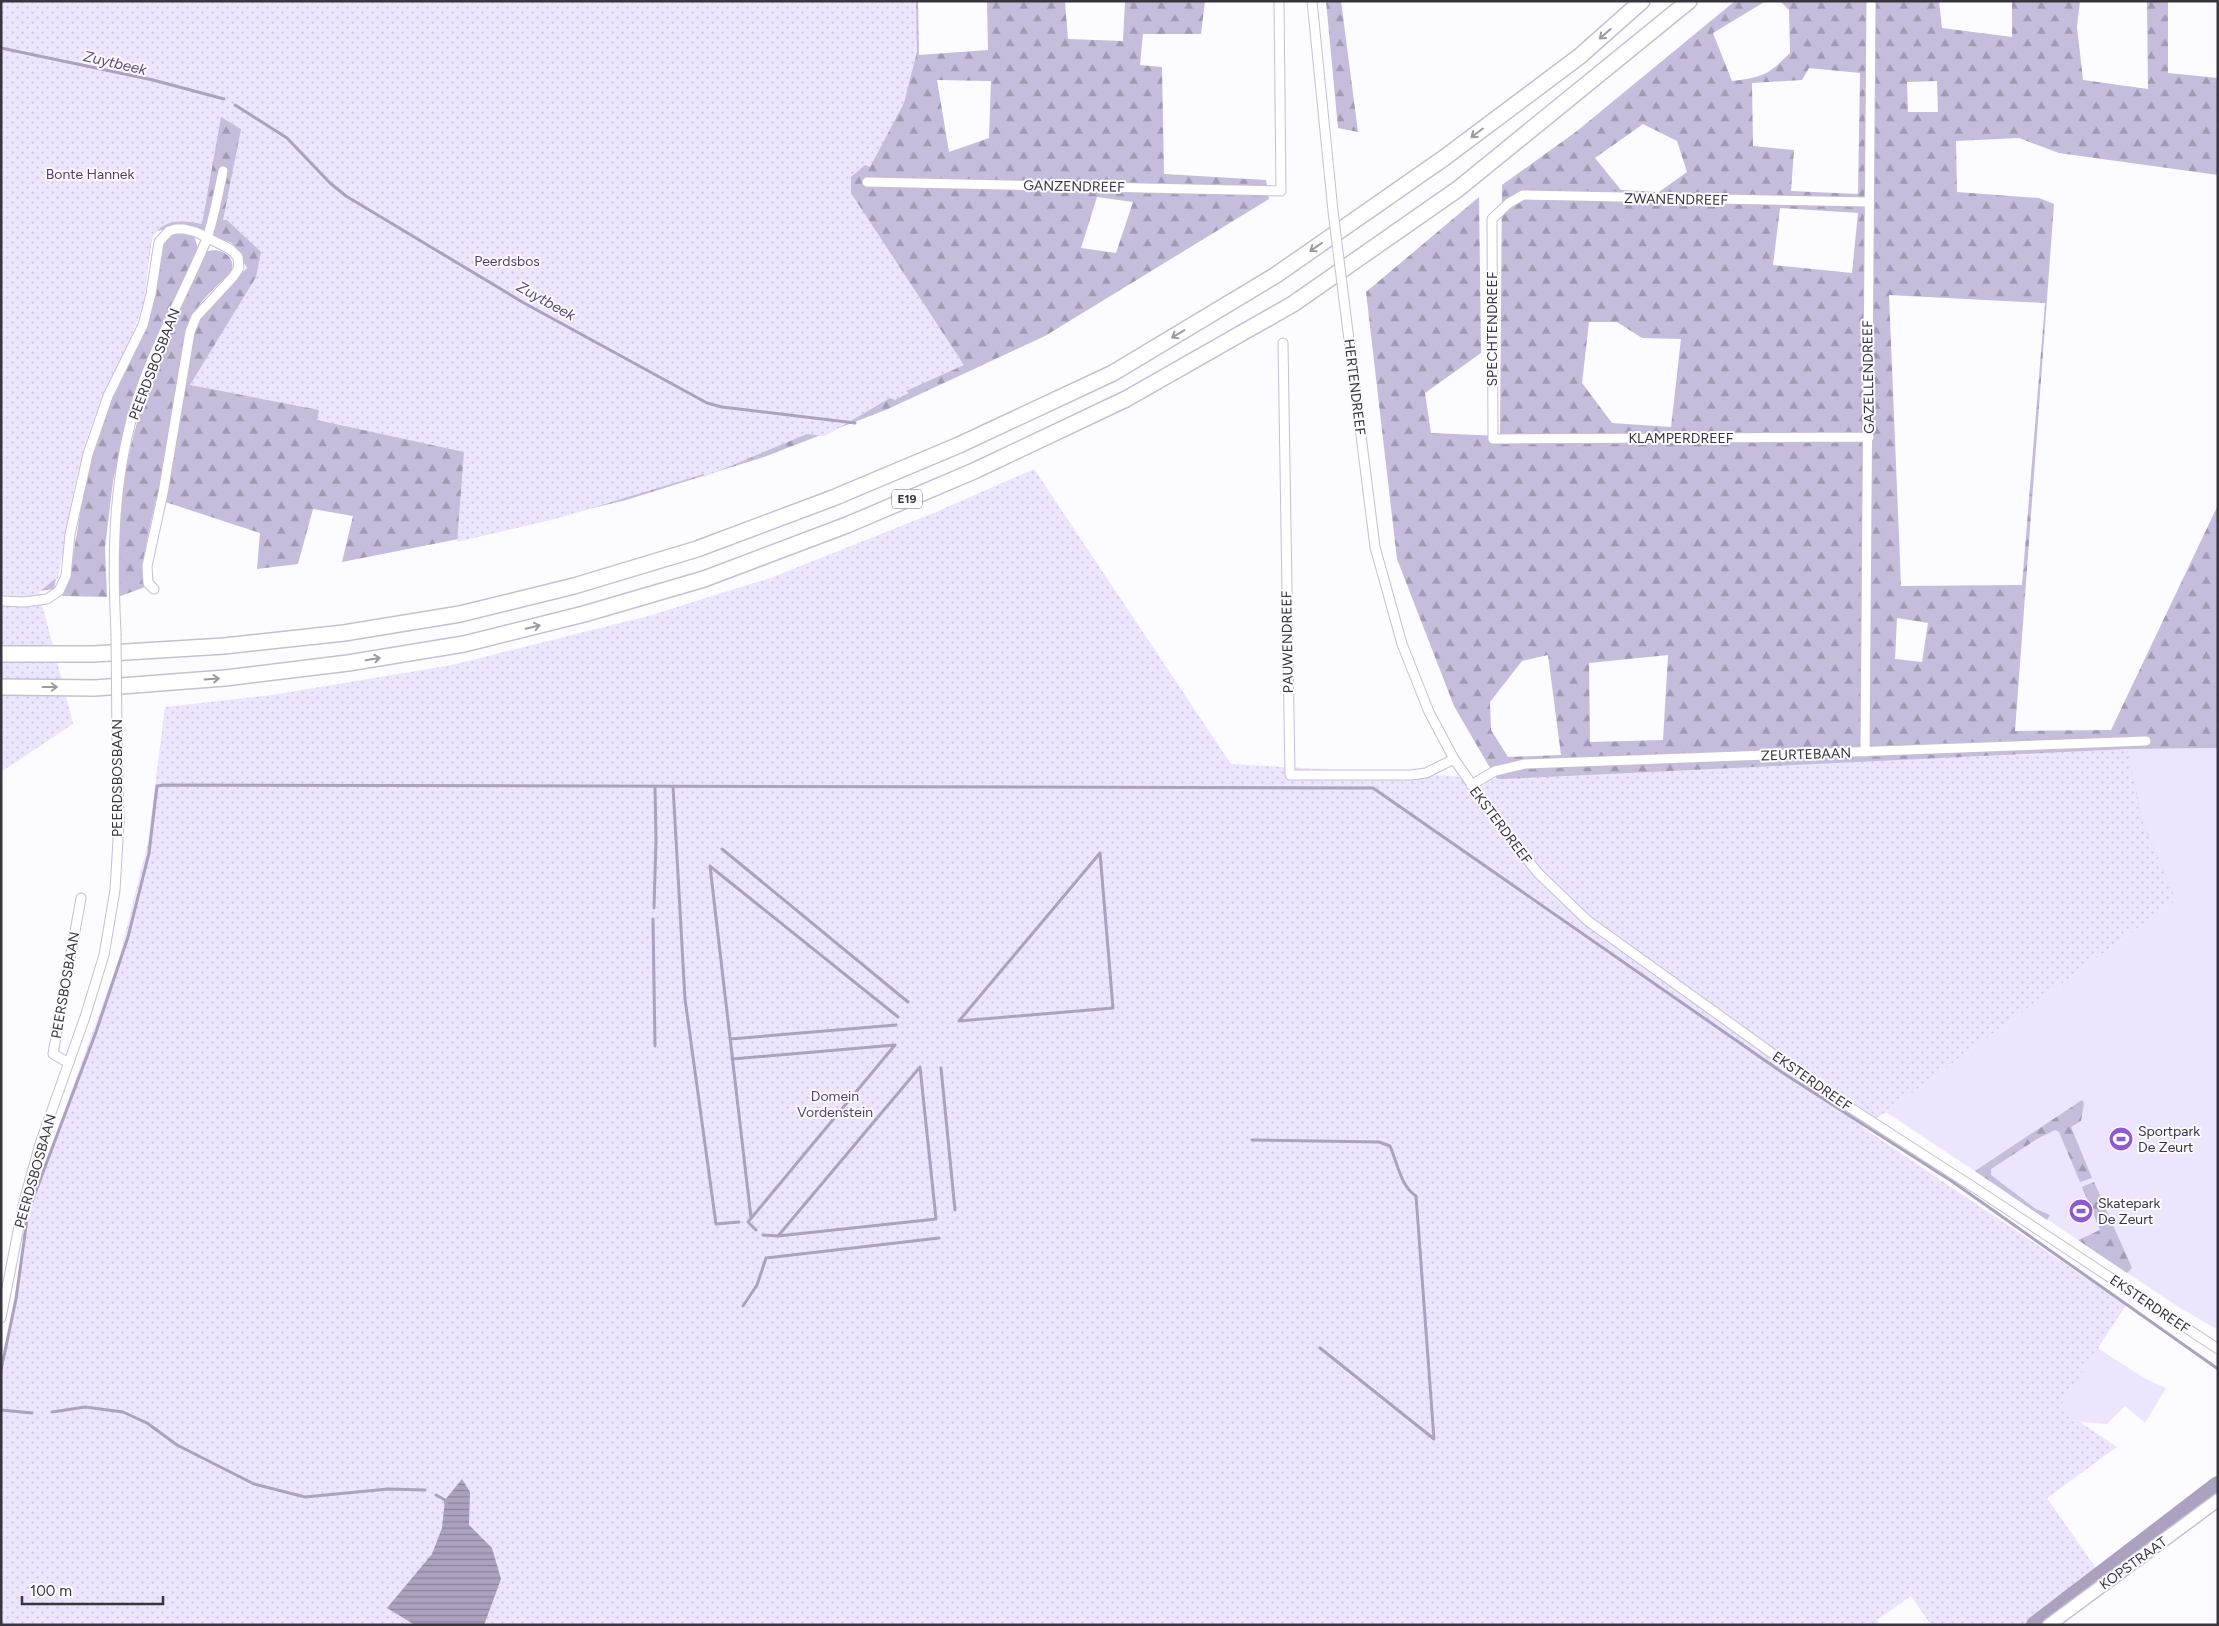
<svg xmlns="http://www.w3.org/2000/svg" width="2219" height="1626" viewBox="0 0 2219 1626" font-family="Figtree,sans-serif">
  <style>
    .green { fill: #ede5fe }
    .forest { fill: url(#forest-firs); fill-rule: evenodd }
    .park { fill: url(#park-dots) }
    .water { fill: url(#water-rules) }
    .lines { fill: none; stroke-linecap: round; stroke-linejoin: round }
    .stream { stroke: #aca1bf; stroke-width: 3 }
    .river { stroke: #aca1bf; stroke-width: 18 }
    .street-casing { stroke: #c6bfd2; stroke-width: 11 }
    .secondary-casing { stroke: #c6bfd2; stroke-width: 15 }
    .highway-casing { stroke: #c6bfd2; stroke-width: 18 }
    .street { stroke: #fff; stroke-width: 9 }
    .secondary { stroke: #fff; stroke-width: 12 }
    .highway { stroke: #fff; stroke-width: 15 }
    .street-bridge-casing { stroke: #c6bfd2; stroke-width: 11; stroke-linecap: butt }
    .street-bridge { stroke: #fff; stroke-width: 9 }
    .oneway { stroke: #9c9a9e }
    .labels { text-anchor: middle; stroke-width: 4; stroke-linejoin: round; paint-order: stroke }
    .shield { fill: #fcfbff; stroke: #737077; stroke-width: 1 }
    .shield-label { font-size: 12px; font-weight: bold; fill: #38353d }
    .park-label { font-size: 14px; fill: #513f6b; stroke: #fcfbff }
    .street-label { font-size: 14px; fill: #38353d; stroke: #fcfbff }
    .poi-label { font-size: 14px; fill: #38353d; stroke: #fcfbff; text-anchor: start }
    .water-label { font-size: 15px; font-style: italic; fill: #5e4c7a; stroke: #fcfbff }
  </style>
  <defs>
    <pattern id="forest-firs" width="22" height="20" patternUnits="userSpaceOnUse" patternTransform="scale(1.25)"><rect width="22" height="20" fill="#c6bcdb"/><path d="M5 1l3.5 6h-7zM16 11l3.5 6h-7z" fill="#a29ab3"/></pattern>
    <pattern id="park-dots" width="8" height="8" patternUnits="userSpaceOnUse" patternTransform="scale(1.25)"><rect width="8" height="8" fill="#ede5fe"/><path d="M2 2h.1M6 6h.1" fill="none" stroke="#ccc5db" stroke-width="1.8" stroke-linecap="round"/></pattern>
    <pattern id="water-rules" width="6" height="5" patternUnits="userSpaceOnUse" patternTransform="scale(1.25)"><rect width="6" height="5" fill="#aca1bf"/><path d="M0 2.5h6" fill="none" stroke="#8d849c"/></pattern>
  </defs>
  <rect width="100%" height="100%" fill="#fcfbff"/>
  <path class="green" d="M 2218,748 L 2218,1330 L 2180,1308 L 1886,1112 L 2176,900 L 2143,824 L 2127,749 Z
    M 1986,1276 L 2144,1378 L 2166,1388 L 2145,1423 L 2125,1406 L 2107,1424 L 2031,1419 Z"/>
  <path class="forest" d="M 1,1 L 918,1 L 919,55 L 988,50 L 987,1 L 1065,1 L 1068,39 L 1123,41 L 1125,1 L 1205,1 L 1201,34 L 1143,34 L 1140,65 L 1162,67 L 1164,174 L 1266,180 L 1269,199 L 1045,336 L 888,409 L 764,457 L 626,500 L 489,533 L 342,562 L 353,516 L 313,509 L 298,564 L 257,569 L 260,533 L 156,499 C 152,520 138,568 145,587 L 118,597 C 118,557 118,516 125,476 C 138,396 173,324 206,252 C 219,246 238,257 231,272 C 205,298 186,311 183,350 L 201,316 L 247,268 L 232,243 L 184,225 L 153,232 L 146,277 L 80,455 L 54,589 L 1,596 L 1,74 L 4,65 L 1,64 ZM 937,80 L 991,81 L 989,138 L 949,152 ZM 1097,197 L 1133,202 L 1116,253 L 1081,248 Z
    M 1326,1 L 1341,1 L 1358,132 L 1338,128 Z
    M 1735,1 L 1766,1 L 1713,33 L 1732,81 C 1763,77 1768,75 1790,53 L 1789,10 L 1780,1 L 1939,1 L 1942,28 L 2012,37 L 2012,1 L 2080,1 L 2077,27 L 2083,80 L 2148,89 L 2147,1 L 2168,1 L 2168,73 L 2218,78 L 2218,175 L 2059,153 L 2019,138 L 1956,141 L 1957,192 L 2039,198 L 2054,204 L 2015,731 L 2111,730 L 2218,505 L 2218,748 L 2127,749 L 2143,824 L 2176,900 L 1526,822 L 1493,773 L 1454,706 L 1397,559 L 1366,292 L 1479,197 L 1481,353 L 1425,393 L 1431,433 L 1500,436 L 1502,185 L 1577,131 ZM 1809,68 L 1860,73 L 1858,194 L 1791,191 L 1794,150 L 1753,146 L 1752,83 L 1802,80 ZM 1937,81 L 1938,112 L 1908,112 L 1907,82 ZM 1643,124 L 1677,141 L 1687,172 L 1659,192 L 1621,190 L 1595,158 ZM 1780,208 L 1858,213 L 1852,273 L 1773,265 ZM 1889,295 L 2045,303 L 2022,585 L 1901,586 ZM 1589,322 L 1617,322 L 1642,338 L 1681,339 L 1671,427 L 1612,423 L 1582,383 ZM 1897,618 L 1928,623 L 1922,662 L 1895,659 ZM 1548,655 L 1561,755 L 1508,757 L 1491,730 L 1490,702 L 1522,661 ZM 1668,655 L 1663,740 L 1590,742 L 1589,663 Z
    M 176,231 L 194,236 L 198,248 L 130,412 L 113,481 L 105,548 L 107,597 L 62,596 L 70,575 L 84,489 L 103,416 L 143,332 L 160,244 Z
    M 2082,1100 L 2084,1103 L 2081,1121 L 2071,1127 L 2092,1178 L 2080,1182 L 2059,1132 L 2055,1130 L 2037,1139 L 1991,1169 L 1991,1175 L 2036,1209 L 2050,1215 L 2047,1220 L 1975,1171 Z
    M 2094,1182 L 2132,1268 L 2127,1273 L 2078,1240 L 2100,1230 L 2082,1187 Z"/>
  <path class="park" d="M 1,1 L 916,1 L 917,52 L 904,103 L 870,167 L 865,165 L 851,177 L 851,193 L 964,365 L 906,391 L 909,393 L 895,400 L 890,398 L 825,436 L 807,434 L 704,477 L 704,474 L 559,518 L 457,542 L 464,452 L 317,420 L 319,410 L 190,385 L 256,277 L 261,252 L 227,220 L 223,220 L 241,129 L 221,117 L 202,224 C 182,220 162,218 152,239 C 146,261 149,285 142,307 C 131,345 108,378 95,415 C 75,468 68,523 58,579 L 55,579 L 39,592 L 73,724 L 1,772 Z
    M 1034,469 L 1231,764 L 1503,779 L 2127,749 L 2143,824 L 2176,900 L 1886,1112 L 1862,1127 L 2126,1305 L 2059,1408 L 2117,1447 L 2047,1498 L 2098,1571 L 2024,1625 L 1931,1625 L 1911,1596 L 1877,1620 L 1880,1625 L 1,1625 L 1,1373 L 33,1197 L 119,959 L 148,842 L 165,707 L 272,695 L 452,665 L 652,615 L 773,577 L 936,512 Z"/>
  <path class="water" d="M 462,1479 L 470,1492 L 469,1525 L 492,1548 L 501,1579 L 484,1625 L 415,1625 L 387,1608 L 432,1554 L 442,1528 L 445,1500 Z"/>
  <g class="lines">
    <path class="stream" d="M 1,48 L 153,80 L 224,99
      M 235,105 L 287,138 L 330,183 L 346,196 L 524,303 L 707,403 L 722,407 L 855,423
      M 673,786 L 685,999 L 716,1224 L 739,1222
      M 722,849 L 908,1002
      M 1100,853 L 1113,1008 L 959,1021 Z
      M 710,866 L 751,1218
      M 711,867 L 898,1017
      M 654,908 L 656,840 L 655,786
      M 653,919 L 655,1046
      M 730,1039 L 896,1025
      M 732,1059 L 895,1045 L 748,1222 L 756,1230
      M 941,1068 L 955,1210
      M 1252,1140 L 1379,1142 L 1390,1146 C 1397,1162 1401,1187 1416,1196 L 1434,1439 L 1320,1348
      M 763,1235 L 778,1236 L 936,1219 L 920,1067 L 778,1236
      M 743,1306 L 757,1285 L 766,1258 L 939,1238
      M 1,1370 L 16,1299 L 28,1212 L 96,1032 L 128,937 L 149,853 L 157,786 L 164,785 L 1373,788 L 1783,1073 L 1953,1182 L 2218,1369
      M 1,1410 L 32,1413
      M 52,1412 L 85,1407 L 123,1412 L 147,1423 L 177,1445 L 254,1484 L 305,1497 L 388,1489 L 425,1490
      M 436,1495 L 445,1500 L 446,1504"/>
    <path class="river" d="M 2035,1625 L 2218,1485"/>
    <defs>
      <path id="street" d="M 1312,1 L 1333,211
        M 867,182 L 1281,191 L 1279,1
        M 1344,300 L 1375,547 L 1402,644 L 1429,712 L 1454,759 L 1503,829 L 1538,873 L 1588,921 L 1826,1092 L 1978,1190 L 2218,1349
        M 1283,343 L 1290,775 L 1411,775 L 1426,773 L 1454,759
        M 1869,437 L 1493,439 L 1492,219 L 1509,203 L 1523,195 L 1869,202
        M 1,601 L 24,602 L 47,599 L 59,591 L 66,576 L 70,534 L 88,454 L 108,396 L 143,325 L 151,294 L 159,242 L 169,231 L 176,229 L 184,229 L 196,232 L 230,249 L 238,257 L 239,268 L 233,277 L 196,317 L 190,332 L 163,493 L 147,566 L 148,583 L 154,589
        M 116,633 C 112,554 113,473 138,397 C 156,343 184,293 206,241 C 214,219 218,194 223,171
        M 1865,752 L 1871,1
        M 1471,785 L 1495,771 L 1525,764 L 2146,741
        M 69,1063 L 53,1054 L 81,898
        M 1,1318 L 24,1201 L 40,1144 L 85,1017 L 104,955 L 115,890 L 119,823 L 117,738"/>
      <path id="secondary" d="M 2049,1625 L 2218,1500"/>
      <path id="highway" d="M 1,654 L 94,654 L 224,646 L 344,633 L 460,614 L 574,586 L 697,549 L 833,498 L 959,445 L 1113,373 L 1276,275 L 1444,158 L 1580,56 L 1642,1
        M 1,687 L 95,688 L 225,678 L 348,663 L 464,644 L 584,614 L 704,579 L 847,525 L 974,471 L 1126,399 L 1293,304 L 1458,189 L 1689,1"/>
    </defs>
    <use href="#street" class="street-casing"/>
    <use href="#secondary" class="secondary-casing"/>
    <use href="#highway" class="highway-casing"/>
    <use href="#street" class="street"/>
    <use href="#secondary" class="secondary"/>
    <use href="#highway" class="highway"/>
    <defs>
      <path id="street-bridge" d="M 1333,211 L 1344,300
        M 116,633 L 117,738"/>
    </defs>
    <use href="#street-bridge" class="street-bridge-casing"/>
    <use href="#street-bridge" class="street-bridge"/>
  </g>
  <defs><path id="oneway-shaft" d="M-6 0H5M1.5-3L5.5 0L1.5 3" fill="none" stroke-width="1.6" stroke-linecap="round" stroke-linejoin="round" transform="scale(1.25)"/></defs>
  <g class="oneway">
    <use href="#oneway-shaft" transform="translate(1605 34) rotate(139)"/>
    <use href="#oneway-shaft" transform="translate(1477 133) rotate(143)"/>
    <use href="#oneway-shaft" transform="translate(1316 247) rotate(145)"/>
    <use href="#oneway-shaft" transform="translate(1178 334) rotate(149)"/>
    <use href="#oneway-shaft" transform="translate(533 627) rotate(-14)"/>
    <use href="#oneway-shaft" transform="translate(373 659) rotate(-10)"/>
    <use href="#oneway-shaft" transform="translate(212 679) rotate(-4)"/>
    <use href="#oneway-shaft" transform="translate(50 687)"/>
  </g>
  <defs>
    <symbol id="stadium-disc" viewBox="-11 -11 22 22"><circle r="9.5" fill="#8e59d1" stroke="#fcfbff"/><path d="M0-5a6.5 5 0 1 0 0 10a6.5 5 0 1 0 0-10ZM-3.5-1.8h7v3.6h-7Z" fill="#fff"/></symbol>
  </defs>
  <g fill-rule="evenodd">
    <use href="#stadium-disc" x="2107" y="1125" width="28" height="28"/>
    <use href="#stadium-disc" x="2067" y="1197" width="28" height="28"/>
  </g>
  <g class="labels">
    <rect class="shield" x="892" y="489.5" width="30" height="19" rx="4"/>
    <g class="shield-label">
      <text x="907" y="503">E19</text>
    </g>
    <g class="park-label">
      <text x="90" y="179">Bonte Hannek</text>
      <text x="507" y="266">Peerdsbos</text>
      <text x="835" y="1101">Domein<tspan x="835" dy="16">Vordenstein</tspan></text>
    </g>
    <g class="street-label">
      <text transform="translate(1074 186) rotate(1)" y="5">GANZENDREEF</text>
      <text transform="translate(1676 199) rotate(1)" y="5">ZWANENDREEF</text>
      <text transform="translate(1492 329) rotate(-90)" y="5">SPECHTENDREEF</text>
      <text transform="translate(154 364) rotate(-69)" y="5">PEERDSBOSBAAN</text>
      <text transform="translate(1868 377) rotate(-91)" y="5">GAZELLENDREEF</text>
      <text transform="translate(1355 387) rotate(83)" y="5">HERTENDREEF</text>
      <text x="1681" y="443">KLAMPERDREEF</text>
      <text transform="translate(1287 642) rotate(-91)" y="5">PAUWENDREEF</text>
      <text transform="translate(1806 754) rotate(-2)" y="5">ZEURTEBAAN</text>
      <text transform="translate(117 778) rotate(-90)" y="5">PEERDSBOSBAAN</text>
      <text transform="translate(1501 825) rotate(53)" y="5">EKSTERDREEF</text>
      <text transform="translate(65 985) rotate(-80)" y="5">PEERSBOSBAAN</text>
      <text transform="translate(1812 1081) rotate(35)" y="5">EKSTERDREEF</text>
      <text transform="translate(35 1171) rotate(-74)" y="5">PEERDSBOSBAAN</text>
      <text transform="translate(2150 1304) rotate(34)" y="5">EKSTERDREEF</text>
      <text transform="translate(2133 1563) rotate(-36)" y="5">KOPSTRAAT</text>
    </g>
    <g class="poi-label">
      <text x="2138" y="1136">Sportpark<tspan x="2138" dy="16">De Zeurt</tspan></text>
      <text x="2098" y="1208">Skatepark<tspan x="2098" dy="16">De Zeurt</tspan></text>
    </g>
    <g class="water-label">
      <text transform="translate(115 63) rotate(13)" y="5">Zuytbeek</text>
      <text transform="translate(546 301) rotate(29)" y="5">Zuytbeek</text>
    </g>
  </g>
  <rect width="2219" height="1626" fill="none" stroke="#38353d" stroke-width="5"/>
  <path d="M22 1596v8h141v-8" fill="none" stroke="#38353d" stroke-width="2.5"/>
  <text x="30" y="1596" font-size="15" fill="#38353d" stroke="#fcfbff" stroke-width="4" paint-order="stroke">100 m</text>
</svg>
